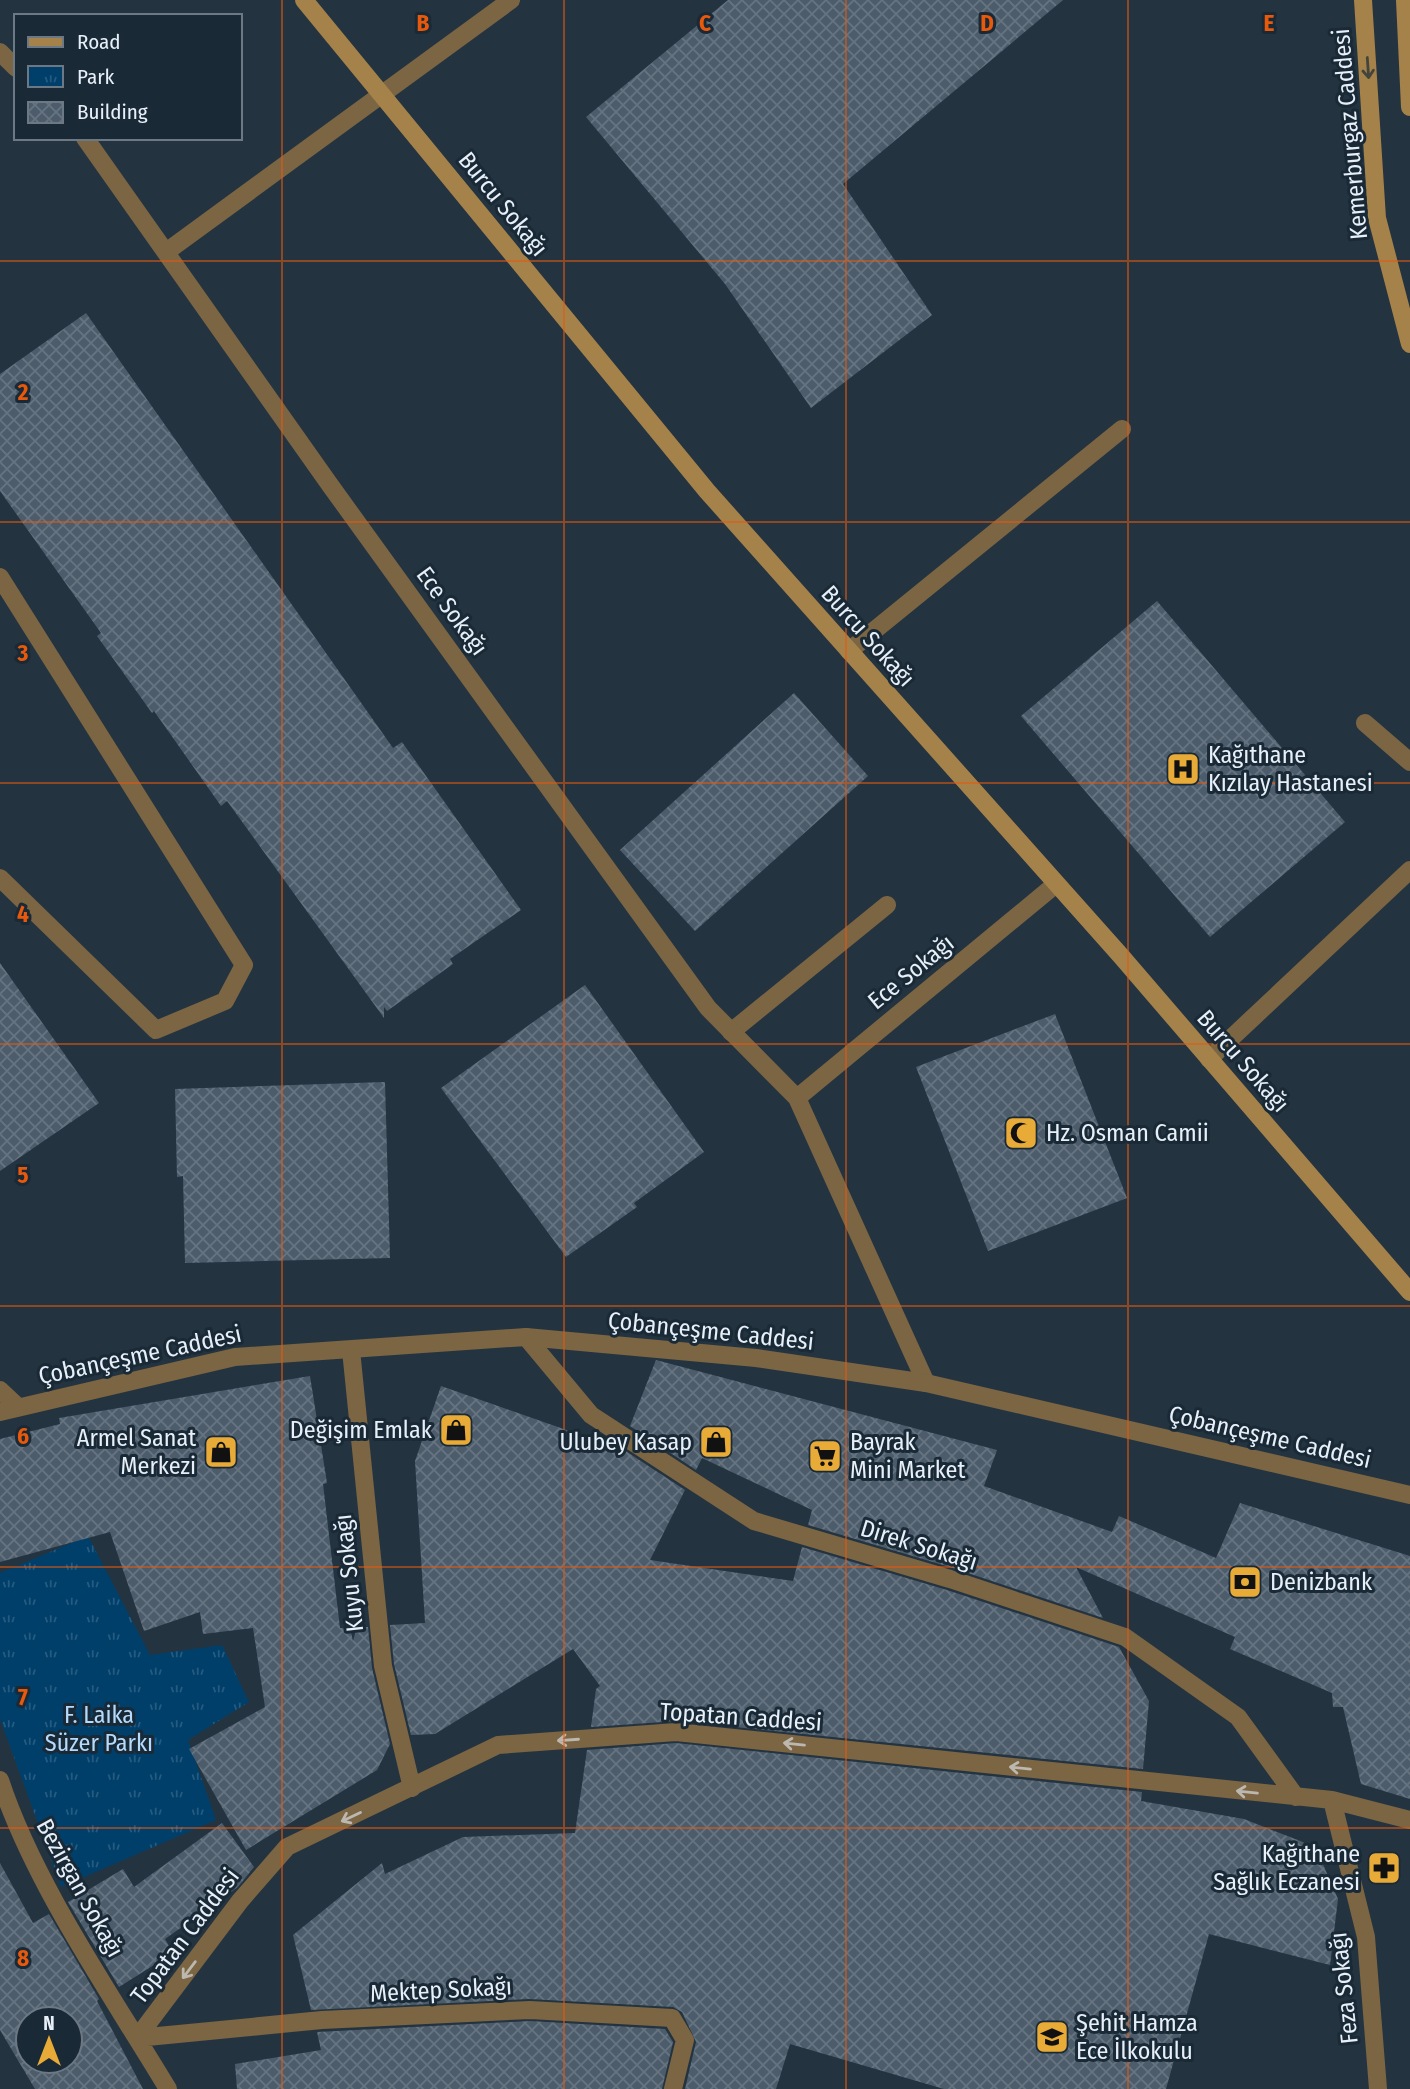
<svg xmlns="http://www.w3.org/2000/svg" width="1410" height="2089" viewBox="0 0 1410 2089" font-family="'Fira Sans Condensed',sans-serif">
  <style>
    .park { fill: url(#park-tufts) }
    .building { fill: url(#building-cross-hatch); fill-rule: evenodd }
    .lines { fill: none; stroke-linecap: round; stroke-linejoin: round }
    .service { stroke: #7b6543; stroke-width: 18 }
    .minor { stroke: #7b6543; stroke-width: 18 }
    .tertiary { stroke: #7b6543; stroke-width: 18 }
    .secondary { stroke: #a48249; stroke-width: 18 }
    .oneway { stroke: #43443c }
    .oneway2 { stroke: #bcb8b0 }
    .grid { fill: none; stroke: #e8590c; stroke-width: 2; stroke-opacity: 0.55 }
    .labels { text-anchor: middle; stroke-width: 6; stroke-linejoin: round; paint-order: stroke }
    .street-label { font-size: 24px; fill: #e7f0f9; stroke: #1a2936 }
    .poi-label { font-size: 24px; fill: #e7f0f9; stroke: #1a2936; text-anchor: start }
    .park-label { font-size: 24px; fill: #b4dafc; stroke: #1a2936 }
    .grid-label { font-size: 23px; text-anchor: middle; font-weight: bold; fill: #e8590c; stroke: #1a2936; stroke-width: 6; stroke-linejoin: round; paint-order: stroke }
  </style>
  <defs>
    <pattern id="park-tufts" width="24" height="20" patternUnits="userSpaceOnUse" patternTransform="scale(1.75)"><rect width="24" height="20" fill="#003f6a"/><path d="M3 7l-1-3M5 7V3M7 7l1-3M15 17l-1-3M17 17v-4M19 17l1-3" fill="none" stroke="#255b80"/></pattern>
    <pattern id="building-cross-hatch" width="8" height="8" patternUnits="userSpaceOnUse" patternTransform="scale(1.75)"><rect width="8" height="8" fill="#4c5c6b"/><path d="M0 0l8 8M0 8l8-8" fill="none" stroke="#667481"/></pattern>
  </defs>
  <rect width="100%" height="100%" fill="#243340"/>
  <path class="park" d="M 88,1536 L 150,1655 L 222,1645 L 249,1702 L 188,1740 L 216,1820 L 61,1887 L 0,1719 L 0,1573 Z"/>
  <path class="building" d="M 728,0 L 1063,0 L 843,184 L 932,315 L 811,408 L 725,284 L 586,117 Z
    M 86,313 L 393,748 L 402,742 L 521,910 L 450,959 L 453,964 L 387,1011 L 384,1007 L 384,1018 L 227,801 L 221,806 L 154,711 L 152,713 L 97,636 L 101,633 L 0,491 L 0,374 Z
    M 1157,601 L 1345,822 L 1210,937 L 1021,716 Z
    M 794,693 L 868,776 L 695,931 L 620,850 Z
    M 0,963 L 99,1103 L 0,1171 Z
    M 585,985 L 704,1152 L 634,1203 L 637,1207 L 566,1257 L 441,1088 Z
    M 1055,1014 L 1127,1198 L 988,1251 L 916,1067 Z
    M 385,1082 L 390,1258 L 185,1263 L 183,1176 L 177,1177 L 175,1089 Z
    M 656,1360 L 997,1450 L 984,1486 L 1112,1532 L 1119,1516 L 1216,1558 L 1240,1503 L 1410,1556 L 1410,1799 L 1361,1784 L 1343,1707 L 1333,1707 L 1332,1693 L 1230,1649 L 1235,1637 L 1076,1567 L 1103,1618 L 953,1568 L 808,1525 L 812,1510 L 702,1458 L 696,1470 L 630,1426 Z
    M 310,1376 L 327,1483 L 323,1484 L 340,1628 L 350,1628 L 353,1641 L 357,1627 L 368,1627 L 372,1668 L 390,1744 L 377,1770 L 246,1850 L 189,1749 L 265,1707 L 253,1628 L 203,1634 L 200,1612 L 144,1631 L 110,1532 L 0,1562 L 0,1439 L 60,1424 L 59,1418 Z
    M 441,1386 L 595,1440 L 619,1453 L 621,1448 L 685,1490 L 650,1560 L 793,1581 L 802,1547 L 947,1590 L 1119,1647 L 1149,1701 L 1143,1769 L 677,1721 L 591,1727 L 596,1689 L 600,1686 L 573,1649 L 435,1734 L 411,1735 L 394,1664 L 390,1625 L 425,1623 L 415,1461 Z
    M 676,1743 L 1142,1792 L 1141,1801 L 1244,1819 L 1303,1842 L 1322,1862 L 1338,1899 L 1330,1965 L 1209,1934 L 1166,2089 L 944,2089 L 790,2044 L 776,2089 L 685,2089 L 696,2042 L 682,2012 L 673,2007 L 529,1999 L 311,2010 L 293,1935 L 382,1863 L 385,1874 L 463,1837 L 575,1833 L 587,1750 Z
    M 222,1823 L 254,1867 L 238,1887 L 165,1939 L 173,1953 L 119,1987 L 68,1902 L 123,1869 L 134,1887 Z
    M 0,1863 L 33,1923 L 49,1914 L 99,1999 L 97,2001 L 143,2089 L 35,2089 L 0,2030 ZM 28,2019 L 70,2019 L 70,2061 L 28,2061 Z
    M 530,2021 L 665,2029 L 673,2042 L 662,2089 L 237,2089 L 235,2064 L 321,2050 L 317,2032 Z"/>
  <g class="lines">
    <path class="service" d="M 849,651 L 1122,429
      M 1365,723 L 1410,762
      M 731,1032 L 887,905
      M 1209,1059 L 1410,870"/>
    <path class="minor" d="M 0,52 L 16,68
      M 85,138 L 330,485 L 708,1008 L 797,1098
      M 166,252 L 511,0
      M 0,577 L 244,965 L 225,1001 L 156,1030 L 0,878
      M 526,1337 L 591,1415 L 754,1521 L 950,1579 L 1125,1637 L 1238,1717 L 1296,1797
      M 351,1350 L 383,1666 L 412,1788
      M 926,1383 L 797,1098 L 1056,884
      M 0,1390 L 17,1406
      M 0,1780 C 34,1884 111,1994 168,2089
      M 1332,1800 L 1366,1937 L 1378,2089
      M 137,2038 L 240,1901 L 287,1847 L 498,1745 L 676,1732 L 1332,1800 L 1410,1820
      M 137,2038 L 322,2020 L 530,2010 L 672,2018 L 685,2040 L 673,2089"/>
    <path class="tertiary" d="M 0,1412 L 235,1357 L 526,1337 L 756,1358 L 926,1383 L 1410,1495"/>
    <path class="secondary" d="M 304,0 L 707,491 L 1121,956 L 1410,1292
      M 1363,0 L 1377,218 L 1410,344
      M 1405,0 L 1410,107"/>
  </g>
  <defs><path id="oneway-shaft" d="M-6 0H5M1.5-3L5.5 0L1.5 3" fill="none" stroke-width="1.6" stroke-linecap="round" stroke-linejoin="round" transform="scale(1.75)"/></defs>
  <use class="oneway" href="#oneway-shaft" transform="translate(1368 68) rotate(86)"/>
  <g class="oneway2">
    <use href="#oneway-shaft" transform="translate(568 1740) rotate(176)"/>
    <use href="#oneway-shaft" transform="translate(794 1744) rotate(-174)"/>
    <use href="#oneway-shaft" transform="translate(1020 1768) rotate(-174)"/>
    <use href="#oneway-shaft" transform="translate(1247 1792) rotate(-174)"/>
    <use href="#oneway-shaft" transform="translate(351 1817) rotate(155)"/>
    <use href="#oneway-shaft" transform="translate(189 1970) rotate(127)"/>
  </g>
  <path class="grid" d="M 282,0 L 282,2089M 564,0 L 564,2089M 846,0 L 846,2089M 1128,0 L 1128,2089M 0,261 L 1410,261M 0,522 L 1410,522M 0,783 L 1410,783M 0,1044 L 1410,1044M 0,1306 L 1410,1306M 0,1567 L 1410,1567M 0,1828 L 1410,1828"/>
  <defs>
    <symbol id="hospital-square" viewBox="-11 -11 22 22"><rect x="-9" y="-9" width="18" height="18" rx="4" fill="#e8ab37" stroke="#1a2936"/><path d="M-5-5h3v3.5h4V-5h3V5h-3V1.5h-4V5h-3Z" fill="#111"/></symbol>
    <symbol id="mosque-square" viewBox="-11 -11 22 22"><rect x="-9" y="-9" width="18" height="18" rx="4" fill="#e8ab37" stroke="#1a2936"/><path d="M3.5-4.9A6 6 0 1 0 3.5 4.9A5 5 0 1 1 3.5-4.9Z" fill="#111"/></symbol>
    <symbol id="shop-square" viewBox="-11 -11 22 22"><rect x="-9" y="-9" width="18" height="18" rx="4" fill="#e8ab37" stroke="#1a2936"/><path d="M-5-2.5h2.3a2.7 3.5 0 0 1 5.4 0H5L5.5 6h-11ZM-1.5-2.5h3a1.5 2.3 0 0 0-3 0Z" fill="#111"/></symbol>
    <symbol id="supermarket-square" viewBox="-11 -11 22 22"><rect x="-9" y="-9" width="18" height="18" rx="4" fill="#e8ab37" stroke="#1a2936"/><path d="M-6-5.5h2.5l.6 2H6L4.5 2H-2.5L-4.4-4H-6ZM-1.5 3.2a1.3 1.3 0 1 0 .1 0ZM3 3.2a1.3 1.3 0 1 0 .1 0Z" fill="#111"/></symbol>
    <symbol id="bank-square" viewBox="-11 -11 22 22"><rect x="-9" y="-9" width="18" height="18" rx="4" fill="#e8ab37" stroke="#1a2936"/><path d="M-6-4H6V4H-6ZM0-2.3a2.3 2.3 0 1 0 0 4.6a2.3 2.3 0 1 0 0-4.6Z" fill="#111"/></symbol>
    <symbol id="pharmacy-square" viewBox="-11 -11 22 22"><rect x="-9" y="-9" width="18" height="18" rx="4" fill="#e8ab37" stroke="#1a2936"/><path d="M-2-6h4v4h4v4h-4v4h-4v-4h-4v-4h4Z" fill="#111"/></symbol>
    <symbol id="school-square" viewBox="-11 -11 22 22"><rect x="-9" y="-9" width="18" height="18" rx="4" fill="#e8ab37" stroke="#1a2936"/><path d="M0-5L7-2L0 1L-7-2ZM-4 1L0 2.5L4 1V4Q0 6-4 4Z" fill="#111"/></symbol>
  </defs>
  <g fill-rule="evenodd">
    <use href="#hospital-square" x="1164" y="750" width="38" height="38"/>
    <use href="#mosque-square" x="1002" y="1114" width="38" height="38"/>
    <use href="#shop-square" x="437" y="1411" width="38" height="38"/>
    <use href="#shop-square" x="697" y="1423" width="38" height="38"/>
    <use href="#shop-square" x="202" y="1433" width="38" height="38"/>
    <use href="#supermarket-square" x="806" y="1437" width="38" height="38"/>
    <use href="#bank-square" x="1226" y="1563" width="38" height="38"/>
    <use href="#pharmacy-square" x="1365" y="1849" width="38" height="38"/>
    <use href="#school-square" x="1033" y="2018" width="38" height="38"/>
  </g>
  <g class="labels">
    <g class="street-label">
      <text transform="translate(1350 134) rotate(-95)" y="8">Kemerburgaz Caddesi</text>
      <text transform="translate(503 204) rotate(51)" y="8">Burcu Sokağı</text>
      <text transform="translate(452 611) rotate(54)" y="8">Ece Sokağı</text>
      <text transform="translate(868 636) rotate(48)" y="8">Burcu Sokağı</text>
      <text transform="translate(911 972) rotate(-39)" y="8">Ece Sokağı</text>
      <text transform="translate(1243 1061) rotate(49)" y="8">Burcu Sokağı</text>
      <text transform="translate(711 1331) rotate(6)" y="8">Çobançeşme Caddesi</text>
      <text transform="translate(140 1355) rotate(-12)" y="8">Çobançeşme Caddesi</text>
      <text transform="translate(1270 1437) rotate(13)" y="8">Çobançeşme Caddesi</text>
      <text transform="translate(919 1545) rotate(17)" y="8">Direk Sokağı</text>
      <text transform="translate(349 1573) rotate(-96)" y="8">Kuyu Sokağı</text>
      <text transform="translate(741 1717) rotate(4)" y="8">Topatan Caddesi</text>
      <text transform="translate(80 1888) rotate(61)" y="8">Bezirgan Sokağı</text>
      <text transform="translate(185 1936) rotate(-53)" y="8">Topatan Caddesi</text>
      <text transform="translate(1344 1988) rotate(-96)" y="8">Feza Sokağı</text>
      <text transform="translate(441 1990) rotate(-3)" y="8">Mektep Sokağı</text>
    </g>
    <g class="poi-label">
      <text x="1208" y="763">Kağıthane<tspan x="1208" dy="28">Kızılay Hastanesi</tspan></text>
      <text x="1046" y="1141">Hz. Osman Camii</text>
      <text x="432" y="1438" text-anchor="end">Değişim Emlak</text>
      <text x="196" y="1446" text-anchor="end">Armel Sanat<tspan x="196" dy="28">Merkezi</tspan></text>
      <text x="692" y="1450" text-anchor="end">Ulubey Kasap</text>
      <text x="850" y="1450">Bayrak<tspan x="850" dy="28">Mini Market</tspan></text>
      <text x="1270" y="1590">Denizbank</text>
      <text x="1360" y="1862" text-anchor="end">Kağıthane<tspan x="1360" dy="28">Sağlık Eczanesi</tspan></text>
      <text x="1076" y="2031">Şehit Hamza<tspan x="1076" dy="28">Ece İlkokulu</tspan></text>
    </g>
    <g class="park-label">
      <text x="99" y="1723">F. Laika<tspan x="99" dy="28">Süzer Parkı</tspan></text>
    </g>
  </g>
  <g class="grid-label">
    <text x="423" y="31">B</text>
    <text x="705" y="31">C</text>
    <text x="987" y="31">D</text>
    <text x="1269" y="31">E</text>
    <text x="23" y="400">2</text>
    <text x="23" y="661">3</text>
    <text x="23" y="922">4</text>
    <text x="23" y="1183">5</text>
    <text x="23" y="1444">6</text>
    <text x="23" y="1705">7</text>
    <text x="23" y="1966">8</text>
  </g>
  <rect x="14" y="14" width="228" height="126" fill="#1a2936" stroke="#6c7984" stroke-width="2"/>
  <rect x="28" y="37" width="35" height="10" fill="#a48249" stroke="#6c7984" stroke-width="2"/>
  <text x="77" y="49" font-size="21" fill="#e7f0f9">Road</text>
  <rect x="28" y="66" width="35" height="21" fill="url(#park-tufts)" stroke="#6c7984" stroke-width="2"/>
  <text x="77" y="84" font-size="21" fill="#e7f0f9">Park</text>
  <rect x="28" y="102" width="35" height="21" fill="url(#building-cross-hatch)" stroke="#6c7984" stroke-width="2"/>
  <text x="77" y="119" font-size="21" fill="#e7f0f9">Building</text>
  <g transform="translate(49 2040)"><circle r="33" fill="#1a2936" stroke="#6c7984" stroke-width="2"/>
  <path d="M0-5L12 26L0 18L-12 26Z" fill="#e8ab37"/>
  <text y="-10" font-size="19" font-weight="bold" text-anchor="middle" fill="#e7f0f9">N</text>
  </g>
</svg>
